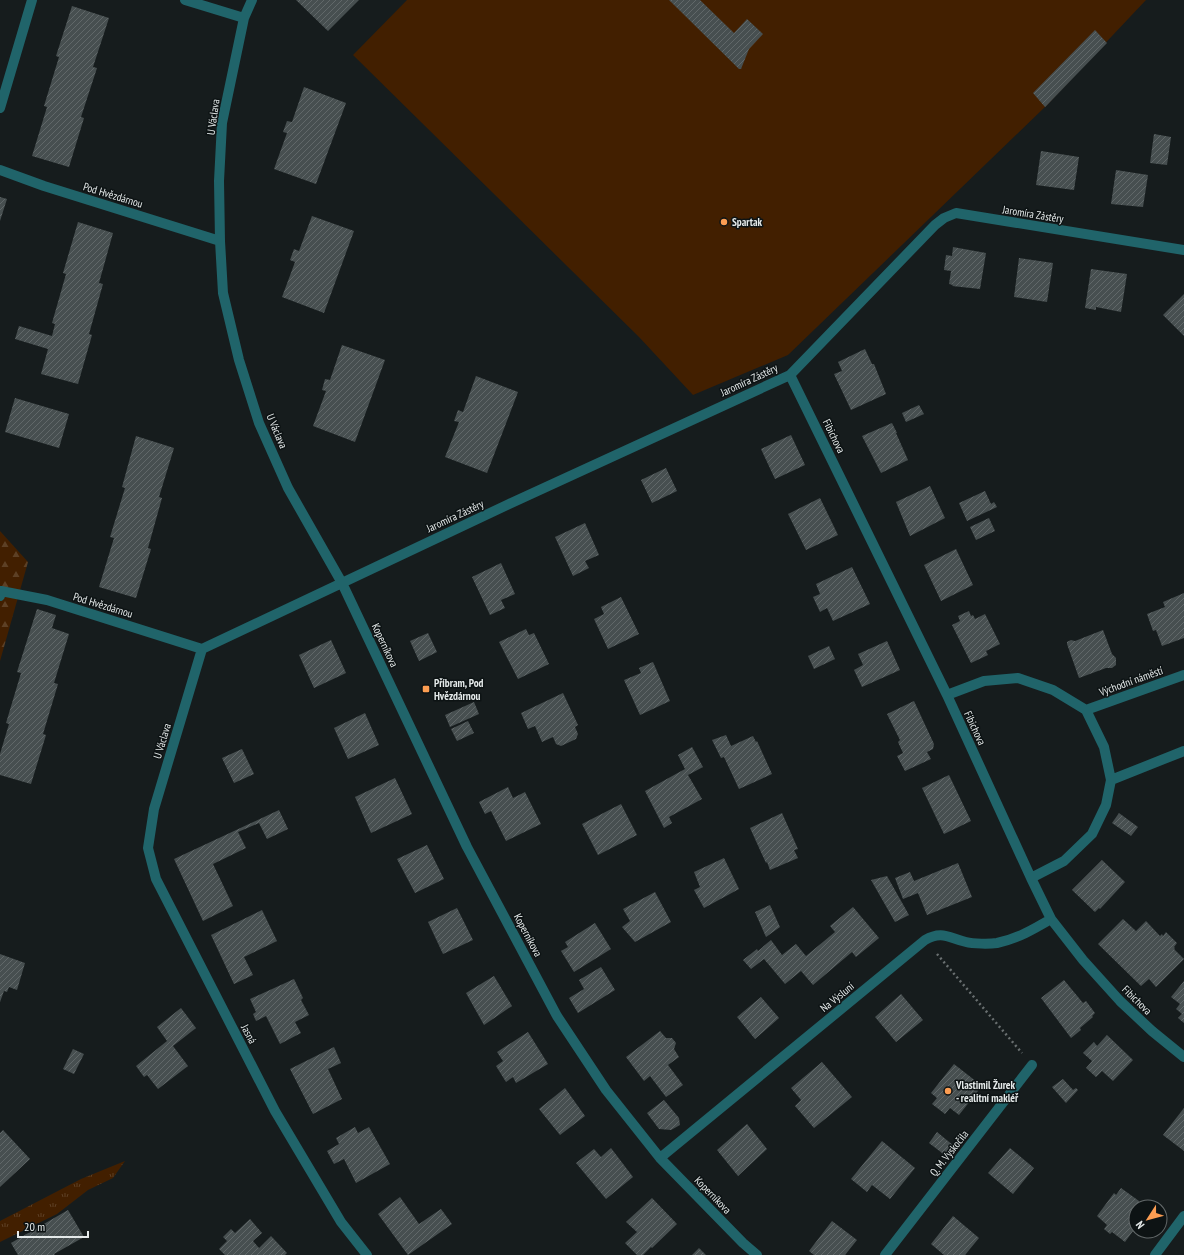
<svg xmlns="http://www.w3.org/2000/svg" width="1184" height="1255" viewBox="0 0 1184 1255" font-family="'PT Sans Narrow',sans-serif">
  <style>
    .grass { fill: url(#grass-tufts) }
    .forest { fill: url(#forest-firs) }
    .park { fill: #421f00 }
    .building { fill: url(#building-hatch) }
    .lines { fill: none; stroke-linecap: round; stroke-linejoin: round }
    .path { stroke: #6a7071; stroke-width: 2.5; stroke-dasharray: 2 3; stroke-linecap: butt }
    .street { stroke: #20646a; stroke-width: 10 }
    .poi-dot { fill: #fc9d52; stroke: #0d1314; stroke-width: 1.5 }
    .labels { text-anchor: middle; stroke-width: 3; stroke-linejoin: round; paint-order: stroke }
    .street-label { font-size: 11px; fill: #e5eaea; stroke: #0d1314 }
    .poi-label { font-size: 11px; font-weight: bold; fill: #e5eaea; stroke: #0d1314; text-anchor: start }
  </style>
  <defs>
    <pattern id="grass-tufts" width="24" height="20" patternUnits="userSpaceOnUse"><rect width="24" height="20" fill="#421f00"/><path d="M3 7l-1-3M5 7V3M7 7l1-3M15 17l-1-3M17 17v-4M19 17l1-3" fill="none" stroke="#5d4025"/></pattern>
    <pattern id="forest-firs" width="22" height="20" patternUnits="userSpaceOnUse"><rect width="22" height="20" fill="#421f00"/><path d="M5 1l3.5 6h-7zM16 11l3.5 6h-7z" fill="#5d4025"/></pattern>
    <pattern id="building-hatch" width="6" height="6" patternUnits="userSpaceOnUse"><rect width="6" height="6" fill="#474f50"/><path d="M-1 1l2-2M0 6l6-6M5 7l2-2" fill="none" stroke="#616869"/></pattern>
  </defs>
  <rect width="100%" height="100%" fill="#161c1d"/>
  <path class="grass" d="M 125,1161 L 113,1178 L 88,1190 L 57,1214 L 0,1242 L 0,1221 L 81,1179 Z"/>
  <path class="forest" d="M 0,531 L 28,562 L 0,661 Z"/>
  <path class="park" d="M 407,0 L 1146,0 L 1045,107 L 788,355 L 693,395 L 639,337 L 353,55 Z"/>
  <path class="building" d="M 296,0 L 359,0 L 328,31 Z
    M 669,0 L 700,0 L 734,33 L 747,19 L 763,34 L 749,49 L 741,69 L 739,69 Z
    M 72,6 L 109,18 L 93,67 L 97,68 L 81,117 L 84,118 L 69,167 L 32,156 L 47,107 L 44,106 L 59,57 L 56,56 Z
    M 1095,30 L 1107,43 L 1045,107 L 1033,93 Z
    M 304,87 L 346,103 L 316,184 L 274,169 L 287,133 L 283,132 L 287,121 L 292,122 Z
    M 1154,134 L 1171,137 L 1167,165 L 1150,163 Z
    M 1041,151 L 1079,157 L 1074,190 L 1036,185 Z
    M 1116,170 L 1148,175 L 1143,207 L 1111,204 Z
    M 0,197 L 7,199 L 0,221 Z
    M 312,216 L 354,231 L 324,313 L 282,297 L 295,262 L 290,260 L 294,249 L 299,251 Z
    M 78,222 L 113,233 L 99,283 L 103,284 L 89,334 L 92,335 L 78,384 L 41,374 L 48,349 L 15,339 L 19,326 L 52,336 L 55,324 L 52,323 L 66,274 L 63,273 Z
    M 953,247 L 986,253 L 980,289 L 952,286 L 953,285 L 949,284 L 951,271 L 944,270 L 946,255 L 952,256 Z
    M 1019,258 L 1053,263 L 1047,302 L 1014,297 Z
    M 1091,269 L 1127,274 L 1121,312 L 1096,307 L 1096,310 L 1085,308 Z
    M 1184,294 L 1184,336 L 1163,315 Z
    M 342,345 L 385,360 L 355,442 L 313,426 L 326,391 L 322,390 L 325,379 L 330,380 Z
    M 865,349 L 872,364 L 874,364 L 886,394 L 851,410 L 834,374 L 842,371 L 838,362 Z
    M 476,376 L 518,392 L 487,473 L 445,457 L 459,422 L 454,421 L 458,410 L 463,412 Z
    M 15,398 L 69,414 L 59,448 L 5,432 Z
    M 919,405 L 924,414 L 906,422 L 902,413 Z
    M 892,423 L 897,433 L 896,433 L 908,460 L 881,473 L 862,436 Z
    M 791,435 L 805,465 L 775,479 L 761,449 Z
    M 136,436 L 174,448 L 159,497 L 162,498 L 148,548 L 151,549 L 136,598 L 99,587 L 114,538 L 110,537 L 125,488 L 122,487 Z
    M 666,468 L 677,491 L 652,503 L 641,480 Z
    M 930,486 L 945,518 L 910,536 L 896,502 Z
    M 985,491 L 991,504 L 994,502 L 997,507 L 967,521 L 959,503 Z
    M 820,498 L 838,535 L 806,550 L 788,514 Z
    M 989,518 L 995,531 L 976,540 L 970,527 Z
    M 585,523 L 599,555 L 585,561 L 589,568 L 573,576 L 555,537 Z
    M 956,549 L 973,585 L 941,601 L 924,565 Z
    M 501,563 L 515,594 L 501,600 L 505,608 L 490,615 L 472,577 Z
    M 852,567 L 870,604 L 833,621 L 827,608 L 820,612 L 813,597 L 820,594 L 816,584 Z
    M 1184,593 L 1184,638 L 1162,646 L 1156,630 L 1153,631 L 1147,614 L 1165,607 L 1163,602 Z
    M 621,597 L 639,634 L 608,649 L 594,619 L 604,614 L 601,607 Z
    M 37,609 L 56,615 L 52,628 L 69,634 L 54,683 L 58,684 L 43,734 L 46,735 L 31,784 L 0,775 L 0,754 L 9,724 L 6,723 L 21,673 L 17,672 Z
    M 969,611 L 971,616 L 973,615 L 975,619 L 985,614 L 1000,644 L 986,651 L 988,655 L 971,663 L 952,625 L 960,621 L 958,616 Z
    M 526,629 L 529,635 L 534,633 L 549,664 L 518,679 L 499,642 Z
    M 1103,630 L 1112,654 L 1116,658 L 1116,665 L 1112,668 L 1106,668 L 1079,678 L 1067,644 L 1067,642 L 1071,640 L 1075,641 Z
    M 428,633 L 437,652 L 419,661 L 410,641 Z
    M 331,640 L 346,673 L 314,688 L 299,655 Z
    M 887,641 L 900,670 L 862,687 L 854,670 L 863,665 L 858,654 Z
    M 829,646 L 835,659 L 814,669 L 808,656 Z
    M 653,662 L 670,701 L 640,715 L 624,680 L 641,673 L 639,668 Z
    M 563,693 L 578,725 L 575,727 L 578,734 L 576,739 L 561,746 L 556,744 L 553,737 L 542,742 L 535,726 L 528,729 L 521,713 Z
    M 914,701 L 934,744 L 933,749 L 927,752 L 931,759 L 905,771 L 897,756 L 903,753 L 898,742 L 900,740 L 887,714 Z
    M 474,702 L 479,714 L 450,727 L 445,715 Z
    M 365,713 L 379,745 L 348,759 L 334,728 Z
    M 468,721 L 474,733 L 457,741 L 451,729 Z
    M 726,735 L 731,746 L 753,736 L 756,742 L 757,741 L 772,774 L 739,789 L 724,757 L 721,758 L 712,740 Z
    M 692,747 L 703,767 L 688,775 L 702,799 L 669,817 L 672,823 L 664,828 L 645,791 L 685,769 L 678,755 Z
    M 242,749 L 254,774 L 234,783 L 222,758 Z
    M 949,775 L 971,821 L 944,834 L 922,788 Z
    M 395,778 L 412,814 L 371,833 L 355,797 Z
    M 508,787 L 513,798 L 525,792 L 541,824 L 506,841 L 491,811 L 485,814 L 479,802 Z
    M 621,804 L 637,835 L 598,855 L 582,824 Z
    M 279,810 L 288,829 L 267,839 L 259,823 L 238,832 L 246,848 L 213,864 L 233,906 L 203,921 L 174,859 Z
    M 782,813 L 798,849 L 794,850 L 798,858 L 770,870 L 767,862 L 766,863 L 750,828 Z
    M 1119,813 L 1138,827 L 1131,836 L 1112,823 Z
    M 427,845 L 444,879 L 415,893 L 397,859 Z
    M 724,858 L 739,889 L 704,908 L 694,890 L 700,887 L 694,872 Z
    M 1102,860 L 1125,882 L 1100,909 L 1099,908 L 1095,912 L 1072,890 Z
    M 958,863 L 972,897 L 927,915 L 918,893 L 903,899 L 895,878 L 910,872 L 914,881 Z
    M 887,876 L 909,915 L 895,922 L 871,880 Z
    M 655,892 L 671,922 L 635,942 L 622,927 L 630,921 L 623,909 Z
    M 770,905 L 780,927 L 766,937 L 755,912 Z
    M 853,907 L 879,938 L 856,957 L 852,952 L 813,985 L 801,971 L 785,984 L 764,959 L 751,969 L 743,960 L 757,949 L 758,951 L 771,940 L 782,955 L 796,944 L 806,956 L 835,932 L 830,926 Z
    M 457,908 L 473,940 L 443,954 L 428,922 Z
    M 262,910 L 277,941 L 244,957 L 253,975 L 234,984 L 211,935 Z
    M 1123,919 L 1136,931 L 1146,921 L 1160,936 L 1162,934 L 1163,936 L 1166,932 L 1177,943 L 1174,947 L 1175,948 L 1174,949 L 1184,959 L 1156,987 L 1149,979 L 1141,986 L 1098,944 Z
    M 595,923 L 611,949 L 574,972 L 561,951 L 568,947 L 565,942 Z
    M 0,954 L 25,963 L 17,990 L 9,987 L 7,992 L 4,991 L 0,1002 Z
    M 601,967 L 615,990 L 578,1013 L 569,998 L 584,989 L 579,980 Z
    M 494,976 L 512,1006 L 484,1025 L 466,993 Z
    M 294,979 L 303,998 L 301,1000 L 309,1015 L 295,1022 L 301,1033 L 280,1044 L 266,1016 L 256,1021 L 253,1014 L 256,1012 L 250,999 Z
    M 1064,980 L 1083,1003 L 1086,1001 L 1095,1013 L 1092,1016 L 1093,1017 L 1080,1028 L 1081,1030 L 1071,1038 L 1041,998 Z
    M 1184,981 L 1184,1023 L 1178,1018 L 1182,1014 L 1176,1009 L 1180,1004 L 1171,997 Z
    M 901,994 L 923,1020 L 896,1042 L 875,1017 Z
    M 761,997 L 779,1018 L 755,1039 L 737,1017 Z
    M 181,1008 L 196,1028 L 173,1046 L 188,1066 L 158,1089 L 147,1075 L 144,1077 L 136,1066 L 167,1041 L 157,1027 Z
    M 660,1031 L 666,1038 L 672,1038 L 676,1043 L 674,1049 L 679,1057 L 668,1065 L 683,1085 L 666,1097 L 650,1076 L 644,1081 L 626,1057 Z
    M 528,1032 L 548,1064 L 516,1083 L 513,1077 L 506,1082 L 496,1066 L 503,1061 L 497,1052 Z
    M 1107,1035 L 1133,1060 L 1113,1081 L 1102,1071 L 1096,1077 L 1086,1068 L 1092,1061 L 1083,1053 L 1094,1042 L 1097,1046 Z
    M 334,1047 L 341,1063 L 328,1069 L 342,1099 L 313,1114 L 290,1069 Z
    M 73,1049 L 84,1054 L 74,1074 L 63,1069 Z
    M 822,1062 L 852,1097 L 814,1128 L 795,1106 L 801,1100 L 791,1088 Z
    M 954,1064 L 982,1086 L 959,1115 L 950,1108 L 945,1114 L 932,1104 L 937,1098 L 931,1093 Z
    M 1063,1079 L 1073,1090 L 1076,1088 L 1078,1090 L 1066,1103 L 1052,1087 Z
    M 565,1088 L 585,1116 L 560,1135 L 539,1109 Z
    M 664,1100 L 679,1118 L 680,1125 L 671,1130 L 659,1129 L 647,1113 Z
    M 1184,1108 L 1184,1151 L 1163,1135 Z
    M 747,1124 L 767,1149 L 738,1176 L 717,1150 Z
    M 355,1127 L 358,1133 L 369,1127 L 390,1164 L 356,1183 L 344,1159 L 334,1164 L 327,1151 L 339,1144 L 336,1138 Z
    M 3,1130 L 30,1159 L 0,1187 L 0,1133 Z
    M 937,1132 L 954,1146 L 946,1156 L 929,1143 Z
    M 882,1141 L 915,1168 L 890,1199 L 872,1185 L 867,1192 L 851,1179 Z
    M 611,1148 L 633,1177 L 606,1199 L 576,1163 L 594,1149 L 601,1157 Z
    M 1010,1148 L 1034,1168 L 1013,1194 L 988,1173 Z
    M 1121,1188 L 1139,1201 L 1134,1209 L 1136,1210 L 1136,1227 L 1125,1242 L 1112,1232 L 1110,1234 L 1104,1229 L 1107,1225 L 1097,1216 L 1114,1193 L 1116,1195 Z
    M 400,1197 L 419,1224 L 441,1209 L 452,1224 L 408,1255 L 378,1214 Z
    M 652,1198 L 677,1224 L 652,1248 L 651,1247 L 643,1255 L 637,1255 L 625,1243 L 637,1232 L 626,1222 Z
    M 68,1210 L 84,1237 L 54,1254 L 55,1255 L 18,1255 L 11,1243 Z
    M 953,1216 L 979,1238 L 965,1255 L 944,1255 L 931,1244 Z
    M 250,1219 L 262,1233 L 253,1241 L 259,1248 L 271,1236 L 287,1253 L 285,1255 L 225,1255 L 219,1249 L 227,1241 L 223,1237 L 231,1229 L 235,1233 Z
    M 832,1221 L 857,1240 L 845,1255 L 814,1255 L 809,1251 Z
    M 699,1248 L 706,1255 L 692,1255 Z"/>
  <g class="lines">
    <path class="path" d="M 937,954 L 1022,1053"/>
    <path class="street" d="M 185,0 L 244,18 L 222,123 L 219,181 L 220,241 L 223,293 L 239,360 L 259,423 L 288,488 L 342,583 L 467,847 L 557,1016 L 606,1090 L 660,1158 L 743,1243 L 757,1255
      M 244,18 L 252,0
      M 0,108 L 32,0
      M 0,170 L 44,186 L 220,241
      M 790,375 L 947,695 L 1031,878 L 1051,919 L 1083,960 L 1120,1001 L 1152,1031 L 1184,1057
      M 0,596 L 1,591 L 47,600 L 202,649
      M 947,695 L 984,681 L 1018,678 L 1053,690 L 1086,710 L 1104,747 L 1111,780 L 1106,805 L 1092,834 L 1064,861 L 1031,878
      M 1086,710 L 1184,675
      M 1111,780 L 1184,751
      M 660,1158 L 925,940 C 942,930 949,938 966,942 C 973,944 990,944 997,943 C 1017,939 1034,929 1051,919
      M 367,1255 L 341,1222 L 275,1111 L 156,879 L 148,848 L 154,809 L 202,649 L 507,505 L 790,375 L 935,225 L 944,218 L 956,213 L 1184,250
      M 885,1255 L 1032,1065
      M 1155,1255 L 1184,1216"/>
  </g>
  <g class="poi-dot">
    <circle cx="724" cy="222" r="4"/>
    <rect x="422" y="685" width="8" height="8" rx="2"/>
    <circle cx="948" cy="1091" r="4"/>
  </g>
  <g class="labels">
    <g class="street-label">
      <text transform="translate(213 117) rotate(-82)" y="4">U Václava</text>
      <text transform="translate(113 195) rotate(17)" y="4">Pod Hvězdárnou</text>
      <text transform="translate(1033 214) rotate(9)" y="4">Jaromíra Zástěry</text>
      <text transform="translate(749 380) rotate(-25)" y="4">Jaromíra Zástěry</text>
      <text transform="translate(277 431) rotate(67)" y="4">U Václava</text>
      <text transform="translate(834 436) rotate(64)" y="4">Fibichova</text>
      <text transform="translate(455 516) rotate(-25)" y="4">Jaromíra Zástěry</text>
      <text transform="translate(103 605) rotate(17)" y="4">Pod Hvězdárnou</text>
      <text transform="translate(385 645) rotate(65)" y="4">Koperníkova</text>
      <text transform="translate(1131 681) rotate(-20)" y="4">Východní náměstí</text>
      <text transform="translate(975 728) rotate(65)" y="4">Fibichova</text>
      <text transform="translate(162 741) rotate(-73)" y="4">U Václava</text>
      <text transform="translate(528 935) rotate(62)" y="4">Koperníkova</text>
      <text transform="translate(837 997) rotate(-39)" y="4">Na Výsluní</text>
      <text transform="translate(1137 1000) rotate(44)" y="4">Fibichova</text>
      <text transform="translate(249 1034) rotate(62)" y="4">Jasná</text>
      <text transform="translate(949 1153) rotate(-52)" y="4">Q. M. Vyskočila</text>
      <text transform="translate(713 1195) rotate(46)" y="4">Koperníkova</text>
    </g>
    <g class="poi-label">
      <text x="732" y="226">Spartak</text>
      <text x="434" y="687">Příbram, Pod<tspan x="434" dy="13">Hvězdárnou</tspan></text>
      <text x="956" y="1089">Vlastimil Žurek<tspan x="956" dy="13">- realitní makléř</tspan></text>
    </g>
  </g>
  <g transform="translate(1148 1219) rotate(234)"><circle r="19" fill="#0d1314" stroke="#63696a"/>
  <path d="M0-3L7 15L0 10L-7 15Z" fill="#fc9d52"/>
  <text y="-6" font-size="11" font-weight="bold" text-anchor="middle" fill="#e5eaea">N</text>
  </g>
  <path d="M18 1231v6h70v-6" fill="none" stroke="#e5eaea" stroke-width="2"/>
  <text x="24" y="1231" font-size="12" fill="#e5eaea" stroke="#0d1314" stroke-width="3" paint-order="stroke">20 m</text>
</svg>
